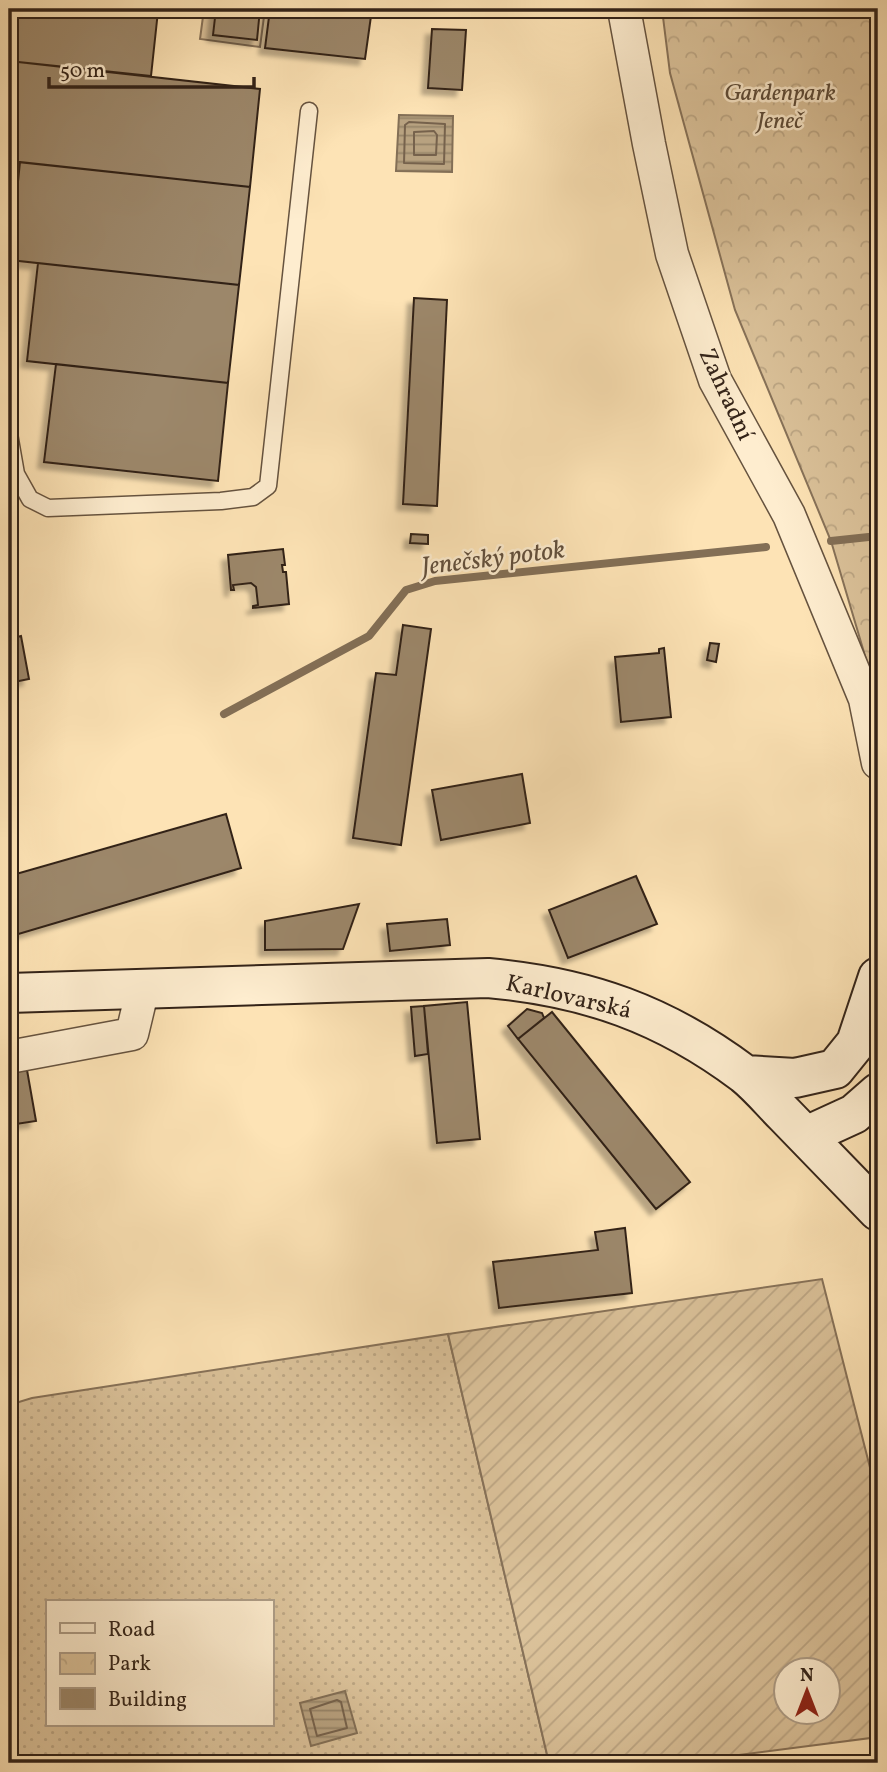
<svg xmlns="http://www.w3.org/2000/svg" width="887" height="1772" viewBox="0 0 887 1772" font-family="Vollkorn,serif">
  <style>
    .grass { fill: url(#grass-dots); stroke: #877259; stroke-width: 2; fill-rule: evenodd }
    .park { fill: url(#park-crowns); stroke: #877259; stroke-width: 2 }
    .garden { fill: url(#garden-furrows); stroke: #877259; stroke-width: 2; fill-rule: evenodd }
    .pitch { fill: #dbc29a; stroke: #877259; stroke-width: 2 }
    .water { fill: url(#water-rules); stroke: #836f56; stroke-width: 2 }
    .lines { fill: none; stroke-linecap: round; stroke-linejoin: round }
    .shore { stroke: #76624c; stroke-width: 2 }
    .stream { stroke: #836f56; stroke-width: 8 }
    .building { fill: #9c876a; stroke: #332318; stroke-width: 2; filter: url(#shadow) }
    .lane-casing { stroke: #66533f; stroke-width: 19 }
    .street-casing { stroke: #66533f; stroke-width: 35 }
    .secondary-casing { stroke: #332318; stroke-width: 42 }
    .lane { stroke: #feedcf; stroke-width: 16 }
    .street { stroke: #feedcf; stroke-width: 32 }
    .secondary { stroke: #feedcf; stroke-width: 38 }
    .labels { text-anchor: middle; stroke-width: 5; stroke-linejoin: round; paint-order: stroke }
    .park-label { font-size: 24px; font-style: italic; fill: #5d4b38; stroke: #feedcf }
    .street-label { font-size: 24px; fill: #332318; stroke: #feedcf }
    .water-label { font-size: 26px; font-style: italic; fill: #624f3c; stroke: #feedcf }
  </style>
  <defs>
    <pattern id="grass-dots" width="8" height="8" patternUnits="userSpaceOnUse" patternTransform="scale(1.75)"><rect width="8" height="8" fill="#dbc29a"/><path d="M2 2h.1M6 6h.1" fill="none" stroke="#bca684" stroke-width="1.8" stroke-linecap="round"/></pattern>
    <pattern id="park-crowns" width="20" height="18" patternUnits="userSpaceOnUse" patternTransform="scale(1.75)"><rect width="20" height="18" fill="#dbc29a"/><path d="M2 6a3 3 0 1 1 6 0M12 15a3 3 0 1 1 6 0" fill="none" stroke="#bca684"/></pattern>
    <pattern id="garden-furrows" width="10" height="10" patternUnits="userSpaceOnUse" patternTransform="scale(1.75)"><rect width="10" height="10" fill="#dbc29a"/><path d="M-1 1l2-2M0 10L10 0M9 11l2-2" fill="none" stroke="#bca684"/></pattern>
    <pattern id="water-rules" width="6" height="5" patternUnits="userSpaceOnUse" patternTransform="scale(1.75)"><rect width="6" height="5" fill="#b8a280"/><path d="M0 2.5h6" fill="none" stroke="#968468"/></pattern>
    <filter id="shadow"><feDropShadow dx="-6" dy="6" stdDeviation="2" flood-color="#0004"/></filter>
  </defs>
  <rect width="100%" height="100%" fill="#fde3b5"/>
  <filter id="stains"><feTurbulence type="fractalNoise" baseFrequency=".00286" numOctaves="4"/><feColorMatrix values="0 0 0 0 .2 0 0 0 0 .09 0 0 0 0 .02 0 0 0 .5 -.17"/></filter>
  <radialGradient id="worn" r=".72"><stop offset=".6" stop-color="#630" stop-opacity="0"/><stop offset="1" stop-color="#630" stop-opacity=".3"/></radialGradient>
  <path class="grass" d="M 448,1334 L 549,1763 L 9,1763 L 9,1405 L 32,1398 ZM 47,1602 L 271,1602 L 271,1725 L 47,1725 Z"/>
  <path class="park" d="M 662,9 L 878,9 L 878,674 L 871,676 L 831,541 L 735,310 L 670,73 Z"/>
  <path class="garden" d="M 822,1279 L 878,1499 L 878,1737 L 677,1763 L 549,1763 L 448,1334 ZM 786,1670 L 828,1670 L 828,1712 L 786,1712 Z"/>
  <path class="pitch" d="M 204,9 L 265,9 L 260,47 L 200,39 Z"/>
  <path class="water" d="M 399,115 L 453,116 L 452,172 L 396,171 Z
    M 345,1691 L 357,1733 L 311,1746 L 300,1703 Z"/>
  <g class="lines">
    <path class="shore" d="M 409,122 L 445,124 L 444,164 L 404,163 L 405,125 Z
      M 434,131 L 437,135 L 436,155 L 414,155 L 414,132 Z
      M 337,1700 L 341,1702 L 347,1728 L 317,1736 L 310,1709 Z"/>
    <path class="stream" d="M 831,541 L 878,536
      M 224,714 L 369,636 L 406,590 L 435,581 L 766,547"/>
  </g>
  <path class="building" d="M 9,9 L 136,9 L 158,11 L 151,76 L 9,61 Z
    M 216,9 L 260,9 L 257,40 L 213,35 Z
    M 270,9 L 372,9 L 365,59 L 265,48 Z
    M 432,29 L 466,30 L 462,90 L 428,88 Z
    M 9,61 L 260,89 L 250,187 L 9,161 Z
    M 20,162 L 250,187 L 239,285 L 10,260 Z
    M 38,263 L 239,285 L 228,383 L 27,361 Z
    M 414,298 L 447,300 L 437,506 L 403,504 Z
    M 56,364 L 228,383 L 218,481 L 44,462 Z
    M 411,534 L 428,535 L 428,544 L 410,543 Z
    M 283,549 L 285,565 L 282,565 L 283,572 L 286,572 L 289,604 L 253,608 L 253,606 L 258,605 L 256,587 L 251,583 L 233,585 L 234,590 L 231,590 L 228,555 Z
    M 403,625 L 431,629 L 401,845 L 353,838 L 376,673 L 396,675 Z
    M 21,636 L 29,679 L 9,683 L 9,639 Z
    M 710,643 L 719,644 L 716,662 L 707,660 Z
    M 664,648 L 671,717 L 621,722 L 615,657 L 659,653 L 659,649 Z
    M 522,774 L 530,823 L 441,840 L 432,790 Z
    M 226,814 L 241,868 L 15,935 L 9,914 L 9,876 Z
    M 636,876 L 657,924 L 568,958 L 549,910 Z
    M 359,904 L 343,949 L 265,950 L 265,921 Z
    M 9,914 L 15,935 L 9,937 Z
    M 447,919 L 450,945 L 390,951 L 387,924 Z
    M 467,1002 L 480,1139 L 437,1143 L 424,1006 Z
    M 424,1006 L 428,1054 L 415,1056 L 411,1007 Z
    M 527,1009 L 542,1013 L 544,1018 L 518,1039 L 508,1026 Z
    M 552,1012 L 690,1182 L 656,1209 L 518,1039 Z
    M 27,1070 L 36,1121 L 9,1125 L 9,1073 Z
    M 625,1228 L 632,1293 L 499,1308 L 493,1262 L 598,1250 L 595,1232 Z"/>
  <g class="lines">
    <defs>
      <path id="lane" d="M 9,434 L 16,474 L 30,499 L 48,508 L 221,501 L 253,497 L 268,486 L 309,111"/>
      <path id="street" d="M 624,9 L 649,144 L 672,254 L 715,380 L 789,515 L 865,699 L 878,763
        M 9,1057 L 132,1034 L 143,988"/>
      <path id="secondary" d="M 9,993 L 488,978 C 587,987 664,1014 744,1074 C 759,1086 772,1102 785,1115 C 816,1147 847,1179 878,1211
        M 746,1075 L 795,1078 L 835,1069 L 856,1043 L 878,977
        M 806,1136 L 854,1114 L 878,1093"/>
    </defs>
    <use href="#lane" class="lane-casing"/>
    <use href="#street" class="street-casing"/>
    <use href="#secondary" class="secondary-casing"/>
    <use href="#lane" class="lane"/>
    <use href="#street" class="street"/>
    <use href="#secondary" class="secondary"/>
  </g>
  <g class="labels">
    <g class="park-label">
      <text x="780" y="100">Gardenpark<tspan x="780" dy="28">Jeneč</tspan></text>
    </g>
    <g class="street-label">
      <text transform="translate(727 394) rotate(65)" y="8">Zahradní</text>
      <text transform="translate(569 996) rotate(13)" y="8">Karlovarská</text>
    </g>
    <g class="water-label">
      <text transform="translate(493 557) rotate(-7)" y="9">Jenečský potok</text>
    </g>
  </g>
  <rect width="887" height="1772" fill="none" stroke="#fde3b5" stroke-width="35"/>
  <rect x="10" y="10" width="866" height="1751" fill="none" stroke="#332318" stroke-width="3.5"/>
  <rect x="18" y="18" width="852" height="1737" fill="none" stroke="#332318" stroke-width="2"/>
  <rect x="46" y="1600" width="228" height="126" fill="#feedcf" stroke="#ad9c86" stroke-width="2"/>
  <rect x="60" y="1623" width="35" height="10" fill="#feedcf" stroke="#ad9c86" stroke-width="2"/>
  <text x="108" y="1636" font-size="21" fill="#332318">Road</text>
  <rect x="60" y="1653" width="35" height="21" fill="url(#park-crowns)" stroke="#ad9c86" stroke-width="2"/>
  <text x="108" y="1670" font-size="21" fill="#332318">Park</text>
  <rect x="60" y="1688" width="35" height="21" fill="#9c876a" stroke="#ad9c86" stroke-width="2"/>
  <text x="108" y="1706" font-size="21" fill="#332318">Building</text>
  <g transform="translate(807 1691)"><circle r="33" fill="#feedcf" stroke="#ad9c86" stroke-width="2"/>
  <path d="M0-5L12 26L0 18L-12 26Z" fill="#8f2418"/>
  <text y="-10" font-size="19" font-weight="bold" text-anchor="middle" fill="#332318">N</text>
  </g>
  <path d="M49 77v10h205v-10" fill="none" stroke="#332318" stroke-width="3.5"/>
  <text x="60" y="77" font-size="21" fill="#332318" stroke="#feedcf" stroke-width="5" paint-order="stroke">50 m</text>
  <rect width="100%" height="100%" filter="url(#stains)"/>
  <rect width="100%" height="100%" fill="url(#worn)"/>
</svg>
